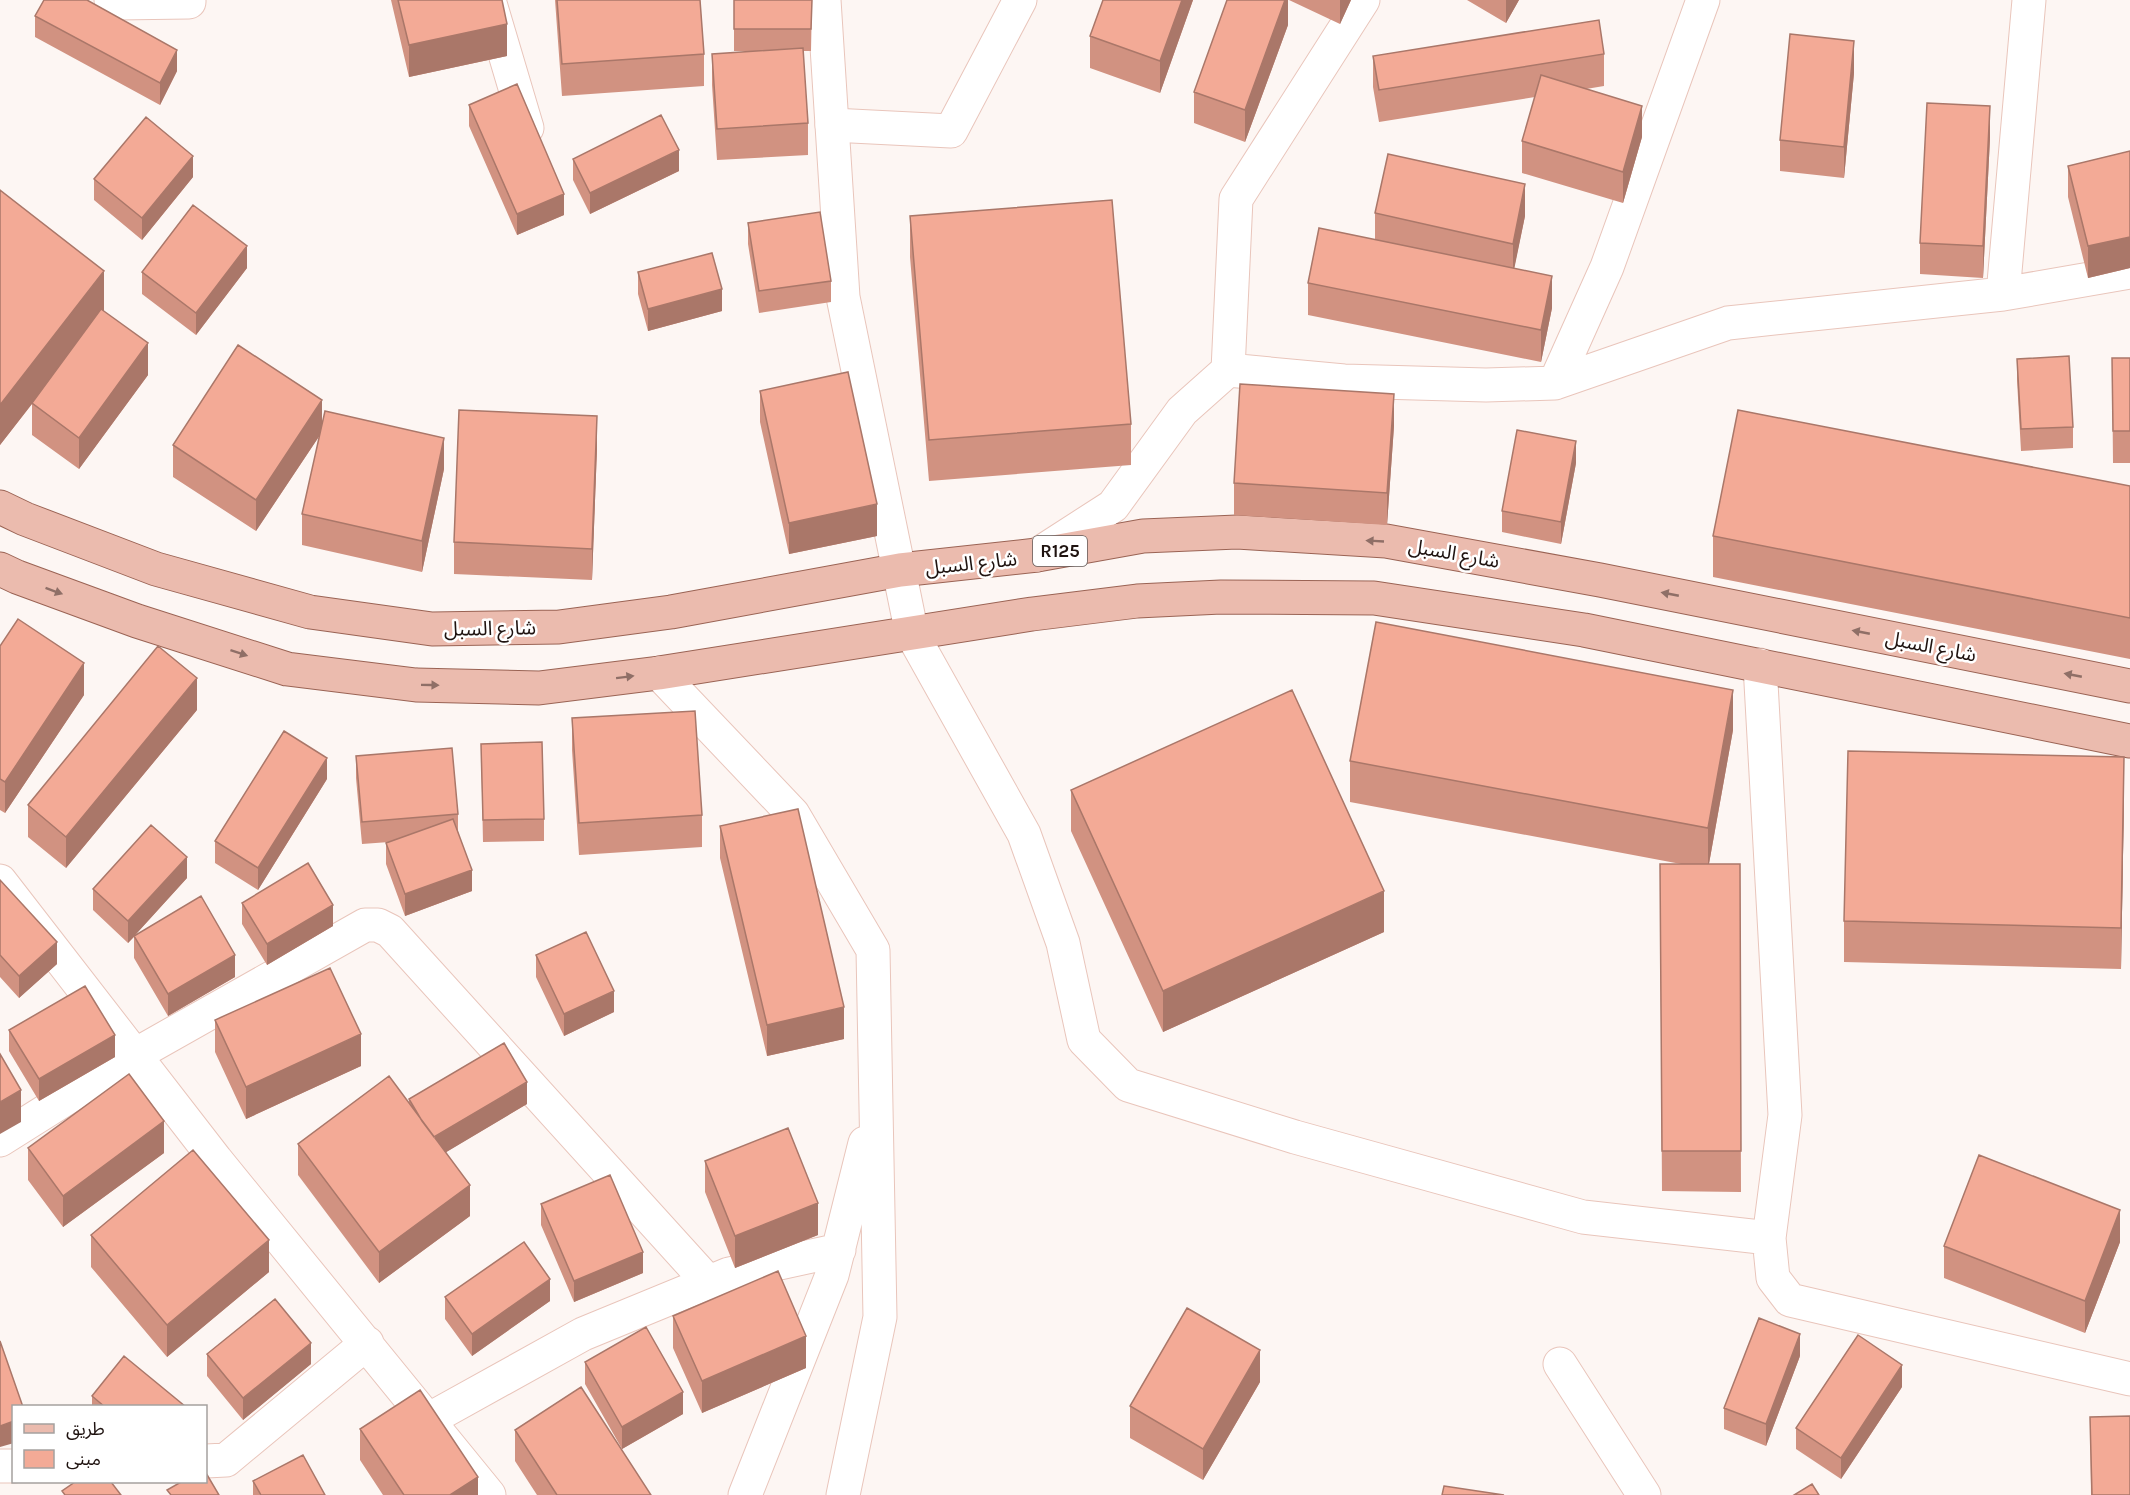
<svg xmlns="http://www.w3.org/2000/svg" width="2130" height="1495" viewBox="0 0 2130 1495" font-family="Karla,'Noto Sans Arabic',sans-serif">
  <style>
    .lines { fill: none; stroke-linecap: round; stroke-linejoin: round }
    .street-casing { stroke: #e9c5bb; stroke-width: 35 }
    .secondary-casing { stroke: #e9c5bb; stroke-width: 35 }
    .primary-casing { stroke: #9a6354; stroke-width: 35 }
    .street { stroke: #fff; stroke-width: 33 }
    .secondary { stroke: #fff; stroke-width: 33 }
    .primary { stroke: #ebbbae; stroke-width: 33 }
    .wall { fill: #d19281 }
    .shaded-wall { fill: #aa7769 }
    .building { fill: #f3aa96; stroke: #aa7769; stroke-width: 1.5 }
    .oneway { fill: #8f6f67 }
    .labels { text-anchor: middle; stroke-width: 5; stroke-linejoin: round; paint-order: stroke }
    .shield { fill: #fff; stroke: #625a58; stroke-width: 1.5 }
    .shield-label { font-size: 18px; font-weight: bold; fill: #1f1310 }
    .street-label { font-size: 20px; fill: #1f1310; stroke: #fff }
  </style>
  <rect width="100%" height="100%" fill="#fdf6f3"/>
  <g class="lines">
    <defs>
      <path id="street" d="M 111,0 L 117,3 L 189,2 L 189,0
        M 489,0 L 527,128
        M 832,125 L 951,131 L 1020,0
        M 2003,294 L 2029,0
        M 1228,370 L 1236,199 L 1363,0
        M 1555,383 L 1607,267 L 1703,0
        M 1037,555 L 1113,506 L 1182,411 L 1228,370 L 1344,381 L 1486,385 L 1555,383 L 1728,323 L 2003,294 L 2130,272
        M 912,634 L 1024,834 L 1063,943 L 1084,1040 L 1128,1085 L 1295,1137 L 1583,1217 L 1769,1238
        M 1760,665 L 1785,1115 L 1769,1238 L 1773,1278 L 1790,1300 L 2130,1379
        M 659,673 L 793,814 L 873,950 L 880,1317 L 843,1495
        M 0,881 L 216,1160 L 489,1495
        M 0,1140 L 135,1055 L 365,925 L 378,925 L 390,931 L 709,1283
        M 1560,1364 L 1644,1495
        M 428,1420 L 583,1334 L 729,1274 L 839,1250
        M 206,1461 L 226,1460 L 367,1343
        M 0,1466 L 14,1466
        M 745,1495 L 832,1275 L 865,1143"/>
      <path id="secondary" d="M 824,0 L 843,297 L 912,634"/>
      <path id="primary" d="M 0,507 L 25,519 L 156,569 L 310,612 L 432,629 L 559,627 L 671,612 L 900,570 L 1037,555 L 1143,536 L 1237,532 L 1386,541 L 1600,580 L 2130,686
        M 0,569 L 17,577 L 137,621 L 287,669 L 416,685 L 539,688 L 659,673 L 1032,614 L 1137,601 L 1221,597 L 1374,598 L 1584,630 L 2130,741"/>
    </defs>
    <use href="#street" class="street-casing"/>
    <use href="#secondary" class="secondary-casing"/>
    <use href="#primary" class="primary-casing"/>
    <use href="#street" class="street"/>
    <use href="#secondary" class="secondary"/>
    <use href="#primary" class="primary"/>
  </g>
  <path class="wall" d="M 391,0 L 502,0 L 507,56 L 409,77 Z
    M 555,0 L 700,0 L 704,54 L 704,86 L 562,96 Z
    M 734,0 L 812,0 L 811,51 L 803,51 L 808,123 L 808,155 L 717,160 L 712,85 L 712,54 L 762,51 L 734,51 Z
    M 1103,0 L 1193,0 L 1160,93 L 1090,68 L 1090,36 Z
    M 1288,0 L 1288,25 L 1245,142 L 1194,123 L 1194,92 Z
    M 1289,0 L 1351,0 L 1340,24 Z
    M 1467,0 L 1519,0 L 1506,23 Z
    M 35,16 L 177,71 L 160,105 L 35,37 Z
    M 1604,54 L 1604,86 L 1586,89 L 1642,137 L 1623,203 L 1522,173 L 1522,141 L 1535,97 L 1379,122 L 1373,87 L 1373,56 Z
    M 1854,73 L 1844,178 L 1780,171 L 1780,140 Z
    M 469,105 L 564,215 L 517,235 L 469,126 Z
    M 1990,138 L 1983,278 L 1920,274 L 1920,243 Z
    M 2130,151 L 2130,268 L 2088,278 L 2068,197 L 2068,166 Z
    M 573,159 L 679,171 L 590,214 L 573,180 Z
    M 193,177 L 142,240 L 94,200 L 94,179 Z
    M 0,190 L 104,311 L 148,375 L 79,469 L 32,435 L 32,404 L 0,445 Z
    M 1375,213 L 1525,216 L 1514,268 L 1552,308 L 1541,362 L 1308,315 L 1308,283 L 1375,240 Z
    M 910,216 L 1131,424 L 1131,465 L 929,481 L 910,257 Z
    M 748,223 L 831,281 L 831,302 L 759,313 L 748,244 Z
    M 247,268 L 196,335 L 142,294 L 142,272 Z
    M 638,272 L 722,311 L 648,331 L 638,294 Z
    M 2112,358 L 2130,358 L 2130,463 L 2113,463 Z
    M 2017,359 L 2073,427 L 2073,448 L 2021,451 L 2017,380 Z
    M 760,391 L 877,536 L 789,554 L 760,422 Z
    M 322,425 L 444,469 L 422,572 L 302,545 L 302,514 L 320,435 L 256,531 L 173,477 L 173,445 Z
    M 1394,426 L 1387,525 L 1234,515 L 1234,483 Z
    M 597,448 L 592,580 L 454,574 L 454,542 Z
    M 1576,463 L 1561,544 L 1502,532 L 1502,511 Z
    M 2130,486 L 2130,659 L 1713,577 L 1713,536 Z
    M 0,646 L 84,695 L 5,813 L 0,810 Z
    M 197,710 L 66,868 L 28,837 L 28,805 Z
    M 572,718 L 702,815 L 702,847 L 579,855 L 572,750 Z
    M 1733,730 L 1709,864 L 1740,864 L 1741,1192 L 1662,1191 L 1660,864 L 1681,864 L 1350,802 L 1350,761 Z
    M 481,744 L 544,819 L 544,841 L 483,842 Z
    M 356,756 L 458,814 L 458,832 L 472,891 L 405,916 L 386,864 L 386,843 L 389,842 L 362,844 L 356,778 Z
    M 327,779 L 258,890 L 215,863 L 215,841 Z
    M 1071,790 L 1384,932 L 1163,1032 L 1071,831 Z
    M 2124,798 L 2121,969 L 1844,962 L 1844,921 Z
    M 720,826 L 844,1039 L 767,1056 L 720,858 Z
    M 187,878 L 135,935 L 235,977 L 168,1016 L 134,958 L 134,937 L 128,943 L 93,910 L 93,889 Z
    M 0,880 L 57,964 L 19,998 L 0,977 Z
    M 242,903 L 333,926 L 267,965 L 242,924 Z
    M 536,955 L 614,1012 L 564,1036 L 536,977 Z
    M 215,1020 L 361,1066 L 246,1119 L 215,1052 Z
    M 9,1030 L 115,1057 L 39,1101 L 9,1051 Z
    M 409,1099 L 527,1104 L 446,1152 L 470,1216 L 379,1283 L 298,1175 L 298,1144 L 409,1103 Z
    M 28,1148 L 164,1153 L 63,1227 L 28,1180 Z
    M 705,1161 L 818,1235 L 735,1268 L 705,1192 Z
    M 541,1204 L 643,1273 L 574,1302 L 541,1225 Z
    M 91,1235 L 269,1272 L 167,1357 L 91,1267 Z
    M 2120,1242 L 2085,1333 L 1944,1278 L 1944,1246 Z
    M 445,1297 L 550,1301 L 472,1356 L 445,1319 Z
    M 673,1316 L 806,1368 L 702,1413 L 673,1348 Z
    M 207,1354 L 311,1364 L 243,1420 L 207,1376 Z
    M 1800,1356 L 1766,1446 L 1724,1429 L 1724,1408 Z
    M 585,1362 L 683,1414 L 622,1449 L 585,1384 Z
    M 1260,1382 L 1203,1480 L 1130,1438 L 1130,1406 Z
    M 1902,1387 L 1841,1479 L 1796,1449 L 1796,1428 Z
    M 92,1396 L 186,1407 L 92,1407 Z
    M 2090,1417 L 2130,1495 L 2091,1495 Z
    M 360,1429 L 478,1495 L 383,1495 L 360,1460 Z
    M 515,1430 L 651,1495 L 537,1495 L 515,1461 Z
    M 253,1481 L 325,1495 L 253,1495 Z"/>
  <path class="shaded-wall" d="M 1182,0 L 1193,0 L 1160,93 L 1160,61 Z
    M 1285,0 L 1288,0 L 1288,25 L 1245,142 L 1245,110 Z
    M 1340,0 L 1351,0 L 1340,24 Z
    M 1506,0 L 1519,0 L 1506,23 Z
    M 507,24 L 507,56 L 409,77 L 409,45 Z
    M 1854,41 L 1854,73 L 1844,178 L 1844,147 Z
    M 177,50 L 177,71 L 160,105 L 160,83 Z
    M 1642,106 L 1642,137 L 1623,203 L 1623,172 Z
    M 1990,106 L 1990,138 L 1983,278 L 1983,246 Z
    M 679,150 L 679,171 L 590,214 L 590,193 Z
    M 193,156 L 193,177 L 142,240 L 142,218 Z
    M 1525,184 L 1525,216 L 1513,275 L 1513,244 Z
    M 564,194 L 564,215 L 517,235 L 517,214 Z
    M 2130,237 L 2130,268 L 2088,278 L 2088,246 Z
    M 247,246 L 247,268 L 196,335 L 196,313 Z
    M 104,271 L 104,311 L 0,445 L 0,405 Z
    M 1552,276 L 1552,308 L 1541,362 L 1541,330 Z
    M 722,289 L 722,311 L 648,331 L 648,309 Z
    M 148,343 L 148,375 L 79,469 L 79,438 Z
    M 1394,394 L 1394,426 L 1387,525 L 1387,493 Z
    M 322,400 L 322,432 L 256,531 L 256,500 Z
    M 597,416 L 597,448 L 592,580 L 592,549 Z
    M 444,438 L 444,469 L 422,572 L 422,541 Z
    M 1576,441 L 1576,463 L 1561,544 L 1561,522 Z
    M 877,504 L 877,536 L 789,554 L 789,523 Z
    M 84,663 L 84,695 L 5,813 L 5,782 Z
    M 197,678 L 197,710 L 66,868 L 66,837 Z
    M 1733,690 L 1733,730 L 1708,869 L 1708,828 Z
    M 2124,757 L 2124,798 L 2121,969 L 2121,928 Z
    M 327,758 L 327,779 L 258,890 L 258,868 Z
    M 187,857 L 187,878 L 128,943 L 128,921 Z
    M 472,870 L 472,891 L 405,916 L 405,894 Z
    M 1384,891 L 1384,932 L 1163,1032 L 1163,991 Z
    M 333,905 L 333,926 L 267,965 L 267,944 Z
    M 57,942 L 57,964 L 19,998 L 19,976 Z
    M 235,955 L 235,977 L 168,1016 L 168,994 Z
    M 614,991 L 614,1012 L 564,1036 L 564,1014 Z
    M 844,1007 L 844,1039 L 767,1056 L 767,1025 Z
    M 361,1034 L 361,1066 L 246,1119 L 246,1087 Z
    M 115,1035 L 115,1057 L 39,1101 L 39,1079 Z
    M 527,1082 L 527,1104 L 433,1160 L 433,1138 Z
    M 21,1090 L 21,1122 L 0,1134 L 0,1102 Z
    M 164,1121 L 164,1153 L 63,1227 L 63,1196 Z
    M 470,1185 L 470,1216 L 379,1283 L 379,1252 Z
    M 818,1203 L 818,1235 L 735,1268 L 735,1236 Z
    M 2120,1210 L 2120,1242 L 2085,1333 L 2085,1301 Z
    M 269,1240 L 269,1272 L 167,1357 L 167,1325 Z
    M 643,1252 L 643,1273 L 574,1302 L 574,1281 Z
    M 550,1279 L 550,1301 L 472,1356 L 472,1334 Z
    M 1800,1334 L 1800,1356 L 1766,1446 L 1766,1424 Z
    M 806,1336 L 806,1368 L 702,1413 L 702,1381 Z
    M 311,1343 L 311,1364 L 243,1420 L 243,1398 Z
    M 1260,1350 L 1260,1382 L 1203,1480 L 1203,1449 Z
    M 1902,1365 L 1902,1387 L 1841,1479 L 1841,1458 Z
    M 683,1392 L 683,1414 L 622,1449 L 622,1427 Z
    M 14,1421 L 14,1443 L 0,1447 L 0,1426 Z
    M 478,1477 L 478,1495 L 450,1495 Z"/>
  <path class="building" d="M 44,0 L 87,0 L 177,50 L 160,83 L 35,16 Z
    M 398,0 L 502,0 L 507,24 L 409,45 Z
    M 557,0 L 700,0 L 704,54 L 562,64 Z
    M 734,0 L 812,0 L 811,29 L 734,29 Z
    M 1103,0 L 1182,0 L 1160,61 L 1090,36 Z
    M 1227,0 L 1285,0 L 1245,110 L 1194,92 Z
    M 1599,20 L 1604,54 L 1379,90 L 1373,56 Z
    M 1790,34 L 1854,41 L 1844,147 L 1780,140 Z
    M 803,48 L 808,123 L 717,129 L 712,54 Z
    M 1541,75 L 1642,106 L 1623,172 L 1522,141 Z
    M 517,84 L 564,194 L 517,214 L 469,105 Z
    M 1927,103 L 1990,106 L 1983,246 L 1920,243 Z
    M 661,115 L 679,150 L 590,193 L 573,159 Z
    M 146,117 L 193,156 L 142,218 L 94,179 Z
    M 2130,151 L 2130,237 L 2088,246 L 2068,166 Z
    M 1388,154 L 1525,184 L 1513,244 L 1375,213 Z
    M 0,190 L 104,271 L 0,405 Z
    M 1112,200 L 1131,424 L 929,440 L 910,216 Z
    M 193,205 L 247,246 L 196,313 L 142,272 Z
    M 820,212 L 831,281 L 759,291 L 748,223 Z
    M 1319,228 L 1552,276 L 1541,330 L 1308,283 Z
    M 712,253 L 722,289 L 648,309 L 638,272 Z
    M 101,309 L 148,343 L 79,438 L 32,403 Z
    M 238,345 L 322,400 L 256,500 L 173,445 Z
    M 2069,356 L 2073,427 L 2021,429 L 2017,359 Z
    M 2112,358 L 2130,358 L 2130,431 L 2113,431 Z
    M 848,372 L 877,504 L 789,523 L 760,391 Z
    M 1240,384 L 1394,394 L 1387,493 L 1234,483 Z
    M 459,410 L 597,416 L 592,549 L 454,542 Z
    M 1738,410 L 2130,486 L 2130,618 L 1713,536 Z
    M 325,411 L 444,438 L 422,541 L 302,514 Z
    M 1517,430 L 1576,441 L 1561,522 L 1502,511 Z
    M 18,619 L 84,663 L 5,782 L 0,779 L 0,646 Z
    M 1376,622 L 1733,690 L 1708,828 L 1350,761 Z
    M 158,646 L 197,678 L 66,837 L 28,805 Z
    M 1292,690 L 1384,891 L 1163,991 L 1071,790 Z
    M 695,711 L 702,815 L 579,823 L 572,718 Z
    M 284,731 L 327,758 L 258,868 L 215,841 Z
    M 542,742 L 544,819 L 483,820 L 481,744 Z
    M 452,748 L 458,814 L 362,822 L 356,756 Z
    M 1848,751 L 2124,757 L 2121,928 L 1844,921 Z
    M 798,809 L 844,1007 L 767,1025 L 720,826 Z
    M 453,819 L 472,870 L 405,894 L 386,843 Z
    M 151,825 L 187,857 L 128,921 L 93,889 Z
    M 308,863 L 333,905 L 267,944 L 242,903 Z
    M 1660,864 L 1740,864 L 1741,1151 L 1662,1151 Z
    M 0,880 L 57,942 L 19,976 L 0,955 Z
    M 201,896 L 235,955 L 168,994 L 134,936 Z
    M 586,932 L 614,991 L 564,1014 L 536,955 Z
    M 330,968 L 361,1034 L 246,1087 L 215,1020 Z
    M 85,986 L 115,1035 L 39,1079 L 9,1030 Z
    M 504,1043 L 527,1082 L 434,1137 L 422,1121 L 409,1099 Z
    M 0,1054 L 21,1090 L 0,1102 Z
    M 129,1074 L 164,1121 L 63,1196 L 28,1148 Z
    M 389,1076 L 470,1185 L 379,1252 L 298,1144 Z
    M 788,1128 L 818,1203 L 735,1236 L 705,1161 Z
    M 193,1150 L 269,1240 L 167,1325 L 91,1235 Z
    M 1979,1155 L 2120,1210 L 2085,1301 L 1944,1246 Z
    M 610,1175 L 643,1252 L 574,1281 L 541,1204 Z
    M 524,1242 L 550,1279 L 472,1334 L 445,1297 Z
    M 778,1271 L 806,1336 L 702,1381 L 673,1316 Z
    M 275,1299 L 311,1343 L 243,1398 L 207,1354 Z
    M 1187,1308 L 1260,1350 L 1203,1449 L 1130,1406 Z
    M 1759,1318 L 1800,1334 L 1766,1424 L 1724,1408 Z
    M 646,1327 L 683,1392 L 622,1427 L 585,1362 Z
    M 1858,1335 L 1902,1365 L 1841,1458 L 1796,1428 Z
    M 0,1341 L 23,1407 L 14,1407 L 14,1421 L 0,1426 Z
    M 124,1356 L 186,1407 L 105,1407 L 92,1396 Z
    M 581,1387 L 651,1495 L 557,1495 L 515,1430 Z
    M 420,1390 L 478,1477 L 450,1495 L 404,1495 L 360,1429 Z
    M 2130,1416 L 2130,1495 L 2092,1495 L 2090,1417 Z
    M 303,1455 L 325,1495 L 261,1495 L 253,1481 Z
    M 206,1473 L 219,1495 L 171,1495 L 167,1490 L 181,1482 L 206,1482 Z
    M 75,1482 L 111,1482 L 121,1495 L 65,1495 L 62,1491 Z
    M 1812,1484 L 1819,1495 L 1794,1495 Z
    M 1444,1486 L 1504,1495 L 1442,1495 Z"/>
  <defs><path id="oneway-solid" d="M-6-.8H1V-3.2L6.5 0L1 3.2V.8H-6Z" transform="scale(1.5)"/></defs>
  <g class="oneway">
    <use href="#oneway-solid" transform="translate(1375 541) rotate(-177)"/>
    <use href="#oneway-solid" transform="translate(54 591) rotate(20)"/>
    <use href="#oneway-solid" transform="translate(1670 594) rotate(-169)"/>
    <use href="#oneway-solid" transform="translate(1861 632) rotate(-169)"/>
    <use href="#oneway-solid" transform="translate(239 653) rotate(18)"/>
    <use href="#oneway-solid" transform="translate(2073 675) rotate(-169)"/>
    <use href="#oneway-solid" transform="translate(625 677) rotate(-7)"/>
    <use href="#oneway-solid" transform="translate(430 685) rotate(1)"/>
  </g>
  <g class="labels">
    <rect class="shield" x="1033" y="536" width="54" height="30" rx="4.5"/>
    <g class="shield-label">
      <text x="1060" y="557">R125</text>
    </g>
    <g class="street-label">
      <text transform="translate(1454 553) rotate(10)" y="7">شارع السبل</text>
      <text transform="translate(971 563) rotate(-6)" y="7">شارع السبل</text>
      <text transform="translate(490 628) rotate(-1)" y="7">شارع السبل</text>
      <text transform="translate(1931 646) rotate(11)" y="7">شارع السبل</text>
    </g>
  </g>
  <rect x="12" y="1405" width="195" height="78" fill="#ffffff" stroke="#a5a19f" stroke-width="1.5"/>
  <rect x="24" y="1424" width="30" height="9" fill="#ebbbae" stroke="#a5a19f" stroke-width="1.5"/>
  <text x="66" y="1435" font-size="18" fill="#1f1310">طريق</text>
  <rect x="24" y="1450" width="30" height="18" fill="#f3aa96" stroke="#a5a19f" stroke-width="1.5"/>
  <text x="66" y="1465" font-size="18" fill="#1f1310">مبنى</text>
</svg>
